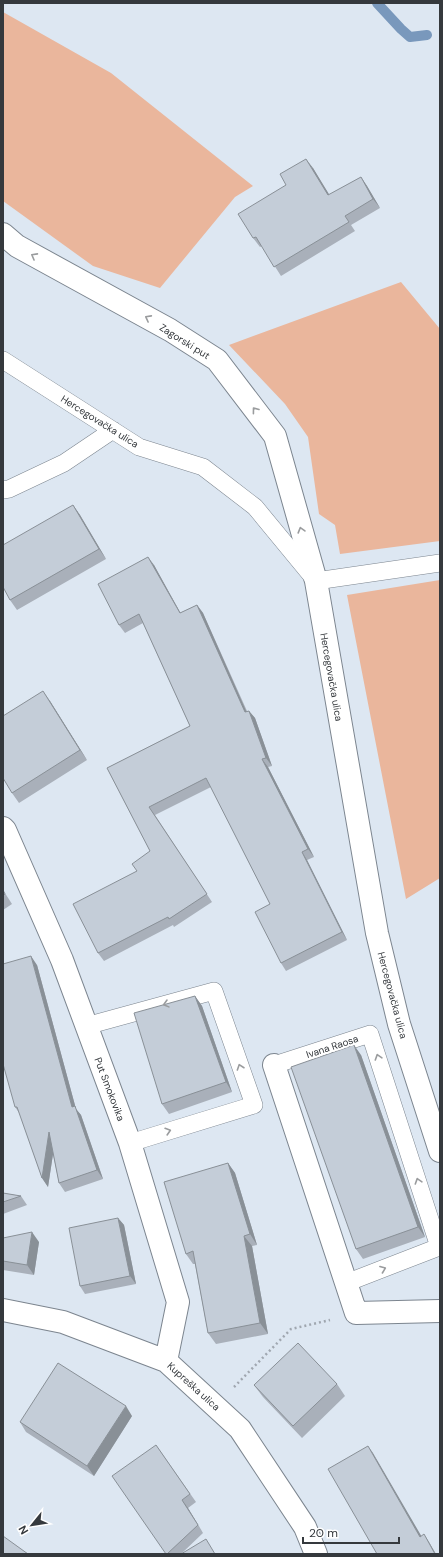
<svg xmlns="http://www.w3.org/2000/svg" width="443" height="1557" viewBox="0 0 443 1557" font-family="'DM Sans',sans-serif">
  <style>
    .green { fill: #eab69c }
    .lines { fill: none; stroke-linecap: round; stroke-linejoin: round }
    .stream { stroke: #7998bc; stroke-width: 10 }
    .lane-casing { stroke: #7c858f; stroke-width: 18 }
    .street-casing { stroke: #7c858f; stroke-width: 24 }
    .path { stroke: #a0a7b0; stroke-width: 2.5; stroke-dasharray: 2 3; stroke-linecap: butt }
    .lane { stroke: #fff; stroke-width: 17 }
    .street { stroke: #fff; stroke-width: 22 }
    .wall { fill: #a9b0ba }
    .shaded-wall { fill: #899097 }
    .building { fill: #c4cdd8; stroke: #899097 }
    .oneway { stroke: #9a9c9e }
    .labels { text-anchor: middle; stroke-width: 4; stroke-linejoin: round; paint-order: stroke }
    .street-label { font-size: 10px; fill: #35393d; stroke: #fff }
  </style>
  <rect width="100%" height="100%" fill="#dde7f2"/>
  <path class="green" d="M 3,12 L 111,73 L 253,186 L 235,197 L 160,288 L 93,266 L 3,201 Z
    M 401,282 L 440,329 L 440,541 L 340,554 L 335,525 L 319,514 L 308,437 L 285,404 L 229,345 Z
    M 440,580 L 440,878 L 406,899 L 347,595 Z"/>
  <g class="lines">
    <path class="stream" d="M 377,3 L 401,29 L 410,37 L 427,35"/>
    <defs>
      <path id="lane" d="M 3,360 L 139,447 L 203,467 L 255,507 L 316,581 L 440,563
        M 3,490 L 9,489 L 64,463 L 113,430
        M 86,1026 L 214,991 L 254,1105 L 130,1143
        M 274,1065 L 370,1034 L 439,1247 L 346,1283"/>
      <path id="street" d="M 3,234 L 17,246 L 170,330 L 217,360 L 275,436 L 316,581 L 377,933 L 399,1024 L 440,1151
        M 3,828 L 5,830 L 62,960 L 130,1143 L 178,1302 L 166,1361
        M 274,1065 L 356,1313 L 440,1311
        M 3,1310 L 63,1322 L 166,1361 L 240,1429 L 305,1527 L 316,1554"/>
    </defs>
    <use href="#lane" class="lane-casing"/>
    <use href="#street" class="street-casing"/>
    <path class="path" d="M 234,1387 L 291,1329 L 330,1320"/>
    <use href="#lane" class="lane"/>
    <use href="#street" class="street"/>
  </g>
  <path class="wall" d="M 313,168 L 329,195 L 361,177 L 367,186 L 380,208 L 351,225 L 355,231 L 281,276 L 262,246 L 260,247 L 253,238 L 286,185 Z
    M 73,505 L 80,515 L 106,559 L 17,610 L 10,600 Z
    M 154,565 L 180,613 L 197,605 L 203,613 L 247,711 L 249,711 L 255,718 L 272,766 L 268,767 L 314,857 L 307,860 L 347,940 L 286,971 L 281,963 L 270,904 L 211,787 L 155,815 L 212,902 L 174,927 L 173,925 L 104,961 L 98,953 L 137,871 L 150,851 L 107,768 L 190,726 L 143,623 L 125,633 L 119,625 Z
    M 50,701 L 87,760 L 19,803 L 12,793 Z
    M 3,890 L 12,904 L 3,910 Z
    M 37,965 L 76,1109 L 81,1115 L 103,1179 L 65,1192 L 59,1183 L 53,1154 L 48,1187 L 42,1178 L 20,1114 L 15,1107 Z
    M 195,996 L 202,1006 L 232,1092 L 169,1114 L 162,1104 Z
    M 361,1055 L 425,1237 L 363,1259 L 356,1249 Z
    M 228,1163 L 235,1173 L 257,1245 L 252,1246 L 268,1334 L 216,1344 L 208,1333 L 195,1264 L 193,1264 L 186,1254 Z
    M 3,1193 L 21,1196 L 27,1205 L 3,1214 Z
    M 118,1218 L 124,1225 L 136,1284 L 85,1294 L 80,1286 Z
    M 3,1238 L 39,1242 L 34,1275 L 3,1270 Z
    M 337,1384 L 345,1396 L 302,1438 L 263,1397 L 254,1385 Z
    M 132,1416 L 94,1476 L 26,1432 L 20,1422 Z
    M 156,1445 L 196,1502 L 188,1508 L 203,1533 L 181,1554 L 166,1554 Z"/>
  <path class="shaded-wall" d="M 306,159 L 313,168 L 335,204 L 328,195 Z
    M 361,177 L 367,186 L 380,208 L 373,199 Z
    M 73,505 L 80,515 L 106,559 L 99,549 Z
    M 148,557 L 154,565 L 185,621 L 180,613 Z
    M 197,605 L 203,613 L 250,720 L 245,712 Z
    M 43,691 L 50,701 L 87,760 L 80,750 Z
    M 249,711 L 255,718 L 272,766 L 266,758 Z
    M 262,759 L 268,767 L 314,857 L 308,849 Z
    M 302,852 L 307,860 L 347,940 L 342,932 Z
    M 31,956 L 37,965 L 76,1109 L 81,1115 L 103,1179 L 97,1170 L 72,1107 Z
    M 195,996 L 202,1006 L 232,1092 L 226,1082 Z
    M 354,1045 L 361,1055 L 425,1237 L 418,1227 Z
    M 49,1132 L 55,1141 L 48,1187 L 42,1178 Z
    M 228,1163 L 235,1173 L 257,1245 L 250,1234 Z
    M 118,1218 L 124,1225 L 136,1284 L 130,1276 Z
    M 32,1232 L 39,1242 L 34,1275 L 27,1265 Z
    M 244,1236 L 252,1246 L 268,1334 L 260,1323 Z
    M 126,1406 L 132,1416 L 94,1476 L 87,1466 Z
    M 368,1446 L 373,1453 L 426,1544 L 420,1537 Z
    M 182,1500 L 188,1508 L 203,1533 L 198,1525 Z
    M 424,1534 L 429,1542 L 436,1554 L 435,1554 Z"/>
  <path class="building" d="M 306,159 L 328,195 L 361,177 L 373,199 L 345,216 L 349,222 L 274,267 L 256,237 L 253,238 L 238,214 L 286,185 L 280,174 Z
    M 73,505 L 99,549 L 10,600 L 3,587 L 3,545 Z
    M 148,557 L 180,613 L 197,605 L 245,712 L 249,711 L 266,758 L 262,759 L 308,849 L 302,852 L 342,932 L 281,963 L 255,912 L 270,904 L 206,778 L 149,807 L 207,894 L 169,919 L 168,917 L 98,953 L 73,904 L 137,871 L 132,864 L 150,851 L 107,768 L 190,726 L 139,614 L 119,625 L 98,584 Z
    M 43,691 L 80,750 L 12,793 L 3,778 L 3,716 Z
    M 3,890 L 5,894 L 3,896 Z
    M 31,956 L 72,1107 L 75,1106 L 97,1170 L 59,1183 L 49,1132 L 42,1178 L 17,1107 L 15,1107 L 3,1064 L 3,964 Z
    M 195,996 L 226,1082 L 162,1104 L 134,1013 Z
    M 354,1045 L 418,1227 L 356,1249 L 291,1067 Z
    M 228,1163 L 250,1234 L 244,1236 L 260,1323 L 208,1333 L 193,1251 L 186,1254 L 164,1182 Z
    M 3,1193 L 21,1196 L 3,1202 Z
    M 118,1218 L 130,1276 L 80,1286 L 69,1228 Z
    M 32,1232 L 27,1265 L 3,1261 L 3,1238 Z
    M 298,1343 L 337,1384 L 293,1426 L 254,1385 Z
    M 58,1363 L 126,1406 L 87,1466 L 20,1422 Z
    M 156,1445 L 190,1494 L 182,1500 L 198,1525 L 167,1554 L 166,1554 L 112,1476 Z
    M 368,1446 L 420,1537 L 424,1534 L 435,1554 L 377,1554 L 328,1469 Z
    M 3,1536 L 28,1554 L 3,1554 Z
    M 206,1539 L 215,1554 L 181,1554 Z"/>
  <defs><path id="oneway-chevron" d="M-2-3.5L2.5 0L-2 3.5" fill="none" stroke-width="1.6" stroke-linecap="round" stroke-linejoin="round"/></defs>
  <g class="oneway">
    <use href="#oneway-chevron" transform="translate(34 256) rotate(-151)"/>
    <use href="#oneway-chevron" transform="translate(148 318) rotate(-152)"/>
    <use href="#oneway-chevron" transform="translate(255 410) rotate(-127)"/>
    <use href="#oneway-chevron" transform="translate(301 530) rotate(-106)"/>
    <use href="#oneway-chevron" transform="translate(166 1004) rotate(165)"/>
    <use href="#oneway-chevron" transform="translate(378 1057) rotate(-108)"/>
    <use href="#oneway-chevron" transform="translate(240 1067) rotate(-109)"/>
    <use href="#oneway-chevron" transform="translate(168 1131) rotate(-17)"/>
    <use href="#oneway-chevron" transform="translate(418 1181) rotate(-108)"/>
    <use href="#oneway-chevron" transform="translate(383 1269) rotate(-21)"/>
  </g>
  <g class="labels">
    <g class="street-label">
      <text transform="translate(185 341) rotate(32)" y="4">Zagorski put</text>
      <text transform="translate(100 421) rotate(32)" y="4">Hercegovačka ulica</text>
      <text transform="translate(332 677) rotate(80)" y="4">Hercegovačka ulica</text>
      <text transform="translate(393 995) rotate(75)" y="4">Hercegovačka ulica</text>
      <text transform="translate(332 1046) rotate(-18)" y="4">Ivana Raosa</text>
      <text transform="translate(110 1089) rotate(69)" y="4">Put Smokovika</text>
      <text transform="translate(194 1386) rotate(42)" y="4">Kupreška ulica</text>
    </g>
  </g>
  <rect width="443" height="1557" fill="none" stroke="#35393d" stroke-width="8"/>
  <g transform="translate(32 1525) rotate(240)" stroke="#ffffff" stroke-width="3" paint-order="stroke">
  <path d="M0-3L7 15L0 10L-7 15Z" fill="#35393d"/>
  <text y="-6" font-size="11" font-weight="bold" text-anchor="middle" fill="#35393d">N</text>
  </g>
  <path d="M303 1537v6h96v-6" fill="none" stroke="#35393d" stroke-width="2"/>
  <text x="309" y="1537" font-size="12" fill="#35393d" stroke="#ffffff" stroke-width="3" paint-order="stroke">20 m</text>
</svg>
